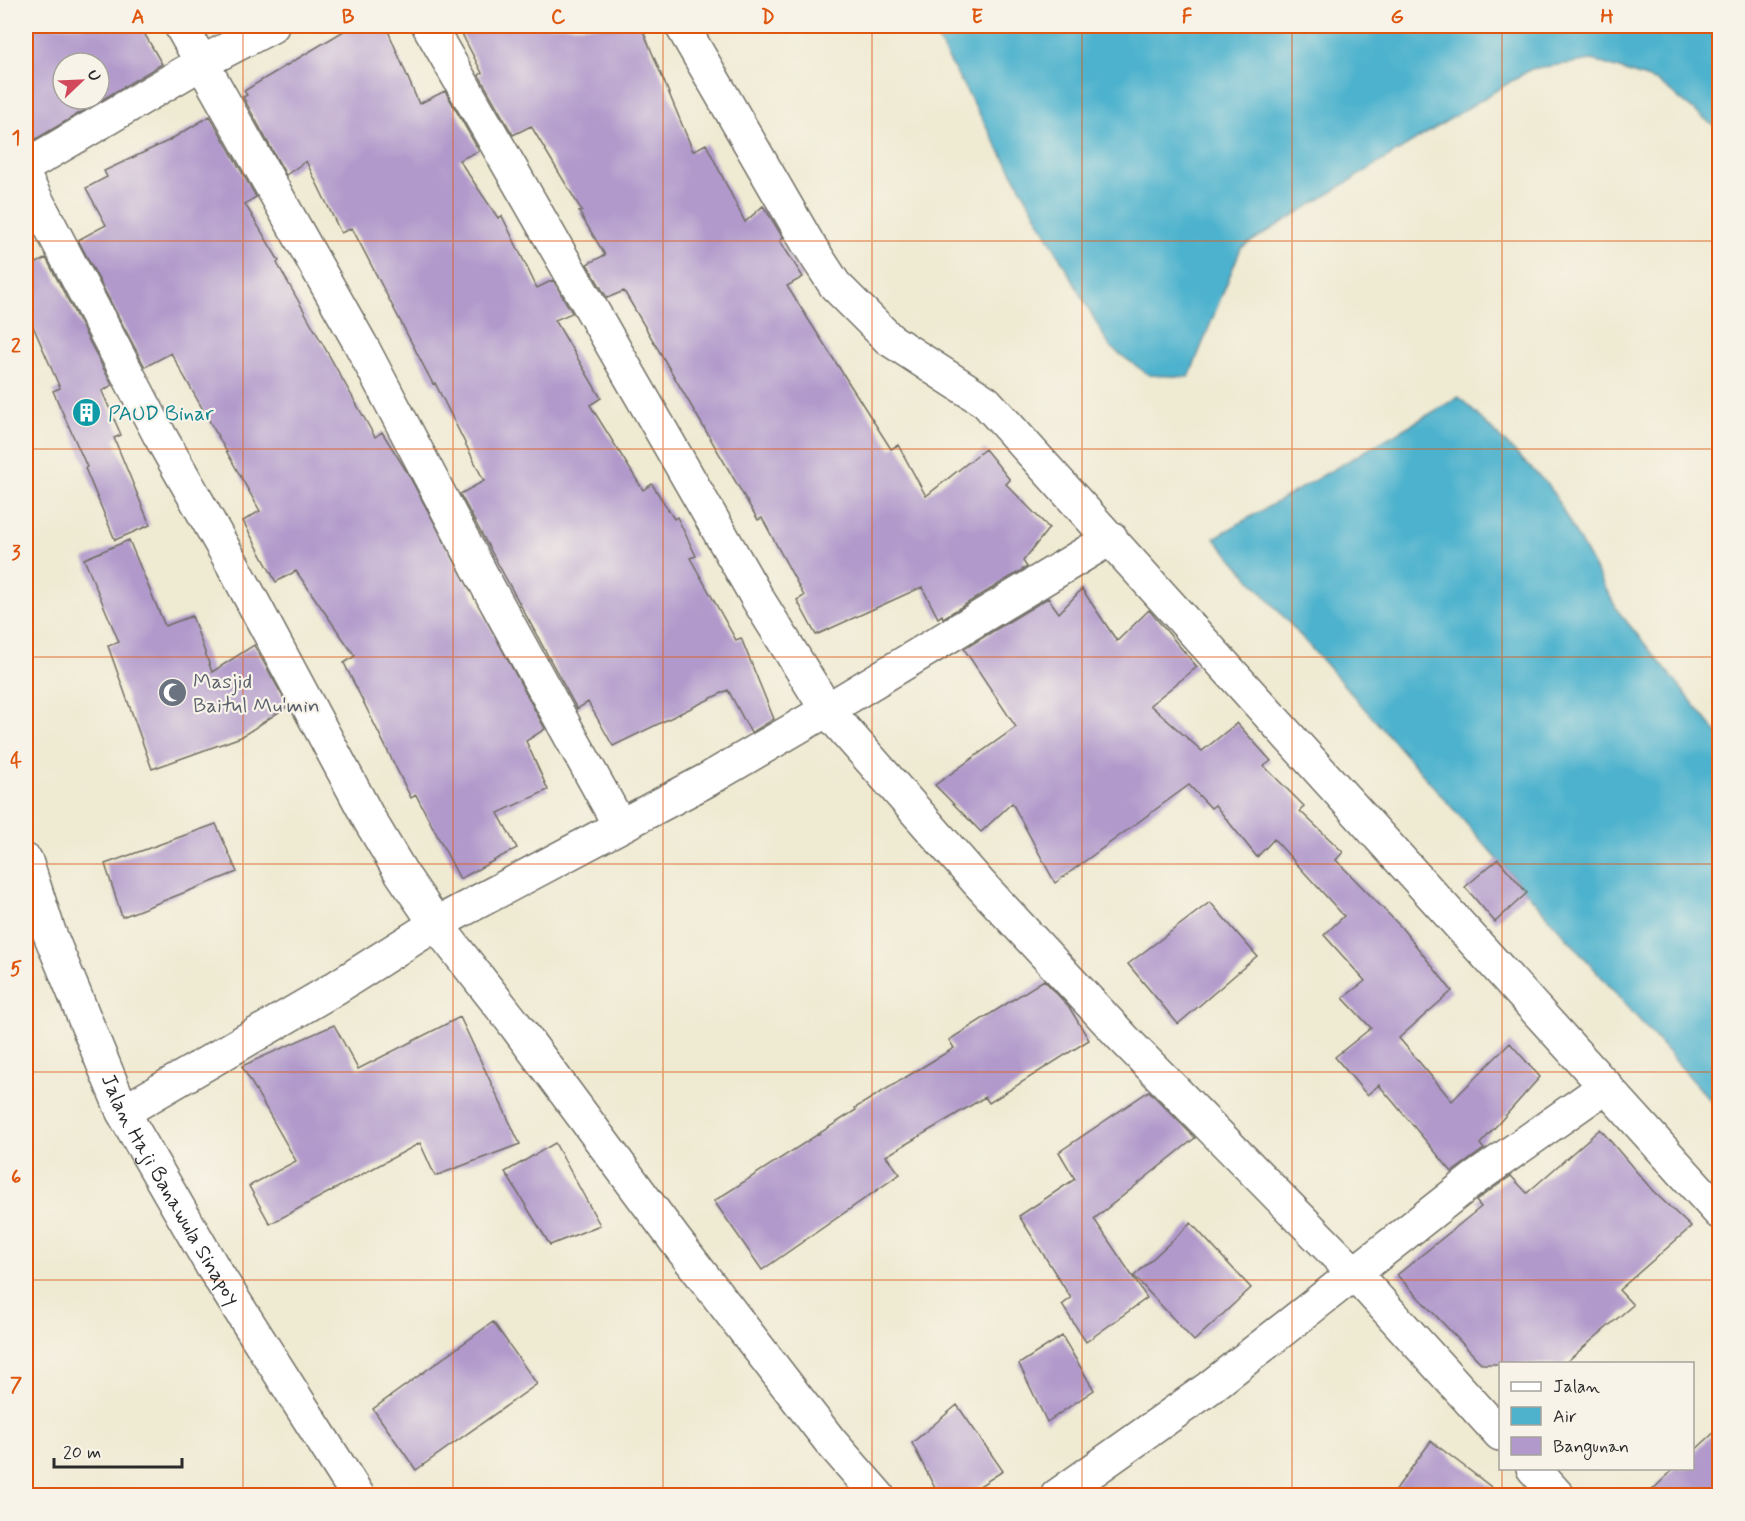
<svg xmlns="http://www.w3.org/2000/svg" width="1745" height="1521" viewBox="0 0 1745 1521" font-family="Mynerve,sans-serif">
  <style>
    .water { fill: #4eb2cd; stroke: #3c6e7c; stroke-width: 1.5 }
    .building { fill: #b199cb; fill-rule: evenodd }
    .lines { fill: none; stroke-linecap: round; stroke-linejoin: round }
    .street-casing { stroke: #706e65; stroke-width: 36 }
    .highway-casing { stroke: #706e65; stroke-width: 36 }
    .street { stroke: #fff; stroke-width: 33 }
    .highway { stroke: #fff; stroke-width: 33 }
    .grid { fill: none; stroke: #df570e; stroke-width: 1.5; stroke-opacity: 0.55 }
    .labels { text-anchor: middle; stroke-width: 4.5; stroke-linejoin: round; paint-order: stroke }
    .culture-label { font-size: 21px; fill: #0d838f; stroke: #f7f3e8; text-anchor: start }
    .worship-label { font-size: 21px; fill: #5b616d; stroke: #f7f3e8; text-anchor: start }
    .street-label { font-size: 21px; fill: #2b2b2b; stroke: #f7f3e8 }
    .neatline { fill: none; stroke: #df570e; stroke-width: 2 }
    .grid-label { font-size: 20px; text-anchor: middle; font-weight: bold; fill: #df570e }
  </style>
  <rect width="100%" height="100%" fill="#f7f3e8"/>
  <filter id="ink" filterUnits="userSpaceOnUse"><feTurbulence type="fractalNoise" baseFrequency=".0167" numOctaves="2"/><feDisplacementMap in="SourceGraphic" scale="12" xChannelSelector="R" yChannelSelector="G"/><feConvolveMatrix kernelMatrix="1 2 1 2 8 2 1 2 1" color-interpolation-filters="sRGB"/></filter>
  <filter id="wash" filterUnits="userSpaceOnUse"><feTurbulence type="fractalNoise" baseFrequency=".008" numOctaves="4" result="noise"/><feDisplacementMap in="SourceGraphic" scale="24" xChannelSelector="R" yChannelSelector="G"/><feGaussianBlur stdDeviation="1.35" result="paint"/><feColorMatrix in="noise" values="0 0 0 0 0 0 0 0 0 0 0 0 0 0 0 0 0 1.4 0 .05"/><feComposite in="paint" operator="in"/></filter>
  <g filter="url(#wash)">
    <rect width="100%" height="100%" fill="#efead2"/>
    <path class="water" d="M 930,26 L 1719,26 L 1719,130 L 1658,82 L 1592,60 L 1531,69 L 1241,248 L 1189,377 L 1149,375 L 1110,347 Z
      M 1459,397 L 1550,487 L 1618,611 L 1719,735 L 1719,1110 L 1214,538 Z"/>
    <g id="blocks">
      <path class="building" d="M 26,26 L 140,26 L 162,64 L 26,145 ZM 63,63 L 99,63 L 99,99 L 63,99 Z
        M 352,26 L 386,26 L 419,104 L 445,91 L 479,151 L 459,160 L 498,218 L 502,216 L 537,288 L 553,280 L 572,313 L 555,320 L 601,398 L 590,405 L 643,490 L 652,484 L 674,519 L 677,517 L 696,556 L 690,558 L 736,640 L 741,638 L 774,719 L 751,733 L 728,690 L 613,746 L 588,702 L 577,709 L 460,494 L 484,481 L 435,383 L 433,384 L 352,228 L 341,233 L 306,161 L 286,175 L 243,97 L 247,95 L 244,91 Z
        M 458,26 L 641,26 L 693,151 L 706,144 L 745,222 L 763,206 L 771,218 L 783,238 L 780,241 L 803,277 L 787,286 L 891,449 L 898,445 L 926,496 L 985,449 L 1010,480 L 1006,484 L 1049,528 L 1023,561 L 1027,567 L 943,618 L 942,615 L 938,618 L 922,587 L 816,635 L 797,600 L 804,596 L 762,518 L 758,520 L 624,291 L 607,298 L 587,264 L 605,255 L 579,212 L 582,211 L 531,126 L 513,135 L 479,75 L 482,73 Z
        M 210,116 L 256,197 L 245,204 L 279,261 L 277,263 L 375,437 L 382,432 L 407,472 L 545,729 L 526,741 L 548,790 L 498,813 L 517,848 L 460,879 L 416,795 L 411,798 L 344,663 L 355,656 L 296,571 L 276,582 L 243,521 L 260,511 L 171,353 L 145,367 L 78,240 L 106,225 L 86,188 L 107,177 L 104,171 L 168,141 Z
        M 46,258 L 112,385 L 102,391 L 121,435 L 114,438 L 150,525 L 115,540 L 85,468 L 87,467 L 53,391 L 60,388 L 26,310 L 26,269 Z
        M 129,540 L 165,626 L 192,616 L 212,672 L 254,645 L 288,706 L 241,737 L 152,769 L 108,646 L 119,642 L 84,559 Z
        M 1082,589 L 1117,641 L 1149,610 L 1197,667 L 1150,705 L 1202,751 L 1237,723 L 1271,761 L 1264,766 L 1304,806 L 1300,811 L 1343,852 L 1336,860 L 1401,927 L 1452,991 L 1399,1038 L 1452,1101 L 1510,1043 L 1540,1077 L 1480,1144 L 1484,1149 L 1452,1172 L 1379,1085 L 1367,1095 L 1335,1057 L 1371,1028 L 1343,998 L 1365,981 L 1324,935 L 1344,916 L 1274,839 L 1257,857 L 1215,805 L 1211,808 L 1189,785 L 1055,883 L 1012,803 L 981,832 L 935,785 L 1016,727 L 964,649 L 1048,598 L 1059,613 Z
        M 216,824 L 237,872 L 122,917 L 105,864 Z
        M 1498,859 L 1527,893 L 1495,922 L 1465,887 Z
        M 1210,902 L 1257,956 L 1178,1024 L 1128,964 Z
        M 1044,980 L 1069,1007 L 1089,1040 L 989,1103 L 985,1097 L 886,1156 L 900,1174 L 762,1270 L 714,1201 L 856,1110 L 855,1108 L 954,1048 L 949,1040 Z
        M 460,1017 L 520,1144 L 435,1176 L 420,1143 L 270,1224 L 249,1186 L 296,1161 L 242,1066 L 334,1025 L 358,1069 Z
        M 1149,1091 L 1195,1138 L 1094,1219 L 1147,1298 L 1086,1342 L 1062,1305 L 1071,1298 L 1019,1216 L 1075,1179 L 1059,1152 Z
        M 1600,1129 L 1653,1191 L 1691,1227 L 1619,1290 L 1633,1305 L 1564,1364 L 1482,1364 L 1397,1275 L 1481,1207 L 1476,1201 L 1485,1194 L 1511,1176 L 1527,1193 Z
        M 555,1143 L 600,1225 L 550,1245 L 505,1172 Z
        M 1191,1223 L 1251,1288 L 1194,1341 L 1134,1276 Z
        M 493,1322 L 537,1384 L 416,1470 L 373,1409 Z
        M 1062,1336 L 1094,1390 L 1047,1422 L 1019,1364 Z
        M 957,1405 L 1003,1471 L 964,1496 L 939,1496 L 912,1443 Z
        M 1719,1428 L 1719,1496 L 1646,1496 L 1675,1468 L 1692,1468 L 1692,1453 Z
        M 1431,1441 L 1503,1496 L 1391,1496 Z"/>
    </g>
  </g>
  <g filter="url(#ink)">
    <use href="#blocks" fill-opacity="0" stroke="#706e65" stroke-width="1.5"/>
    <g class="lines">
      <defs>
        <path id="street" d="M 181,26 L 361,345 L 489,589 L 620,826
          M 429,26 L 759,601 L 827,710 L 979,883 L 1124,1039 L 1354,1273 L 1500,1434
          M 682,26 L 807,242 L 835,285 L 889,339 L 986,402 L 1720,1213
          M 26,166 L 203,62 L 272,26
          M 26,180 L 159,434 L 233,565 L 369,819 L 400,871 L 436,924 L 513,1022 L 675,1240 L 830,1441 L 878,1496
          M 123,1112 L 329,992 L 436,924 L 707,780 L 827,710 L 1111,538
          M 1533,1468 L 1558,1496
          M 1057,1496 L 1209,1388 L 1474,1179 L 1606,1086"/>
        <g id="highway">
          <path id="s1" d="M 26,861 L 49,932 L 123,1112 L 212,1266 L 358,1496"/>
        </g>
      </defs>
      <use href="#street" class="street-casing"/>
      <use href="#highway" class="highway-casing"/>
      <use href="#street" class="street"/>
      <use href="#highway" class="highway"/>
    </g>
  </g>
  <path class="grid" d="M 243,26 L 243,1496M 453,26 L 453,1496M 663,26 L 663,1496M 872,26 L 872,1496M 1082,26 L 1082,1496M 1292,26 L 1292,1496M 1502,26 L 1502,1364M 26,241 L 1720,241M 26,449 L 1720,449M 26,657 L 1720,657M 26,864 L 1720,864M 26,1072 L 1720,1072M 26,1280 L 1720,1280M 1502,1468 L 1502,1496"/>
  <defs>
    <symbol id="building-disc" viewBox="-11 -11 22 22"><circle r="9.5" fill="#0f9aa8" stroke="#f7f3e8"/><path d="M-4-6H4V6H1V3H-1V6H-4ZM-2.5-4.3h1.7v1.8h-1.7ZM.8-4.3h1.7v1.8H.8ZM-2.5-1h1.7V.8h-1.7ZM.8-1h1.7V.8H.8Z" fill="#fff"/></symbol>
    <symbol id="mosque-disc" viewBox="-11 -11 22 22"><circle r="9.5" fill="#6b7280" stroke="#f7f3e8"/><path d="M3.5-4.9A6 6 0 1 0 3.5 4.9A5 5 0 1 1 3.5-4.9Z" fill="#fff"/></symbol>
  </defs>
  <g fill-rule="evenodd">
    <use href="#building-disc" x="70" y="396" width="33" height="33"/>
    <use href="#mosque-disc" x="156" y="676" width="33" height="33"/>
  </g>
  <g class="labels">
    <g class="culture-label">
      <text x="108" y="420">PAUD Binar</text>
    </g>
    <g class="worship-label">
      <text x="193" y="688">Masjid<tspan x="193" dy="24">Baitul Mu'min</tspan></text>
    </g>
    <g class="street-label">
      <text dy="7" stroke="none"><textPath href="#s1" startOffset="360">Jalan Haji Banawula Sinapoy</textPath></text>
    </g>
  </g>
  <rect width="1745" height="1521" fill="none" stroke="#f7f3e8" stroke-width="66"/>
  <rect x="1499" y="1362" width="195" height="108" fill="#f7f3e8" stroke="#a5a39c" stroke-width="1.5"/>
  <rect x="1511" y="1382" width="30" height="9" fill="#ffffff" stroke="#a5a39c" stroke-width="1.5"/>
  <text x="1553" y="1392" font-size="18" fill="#2b2b2b">Jalan</text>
  <rect x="1511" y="1407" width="30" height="18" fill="#4eb2cd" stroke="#a5a39c" stroke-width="1.5"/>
  <text x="1553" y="1422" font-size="18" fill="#2b2b2b">Air</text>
  <rect x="1511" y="1437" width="30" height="18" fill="#b199cb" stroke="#a5a39c" stroke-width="1.5"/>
  <text x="1553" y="1452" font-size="18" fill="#2b2b2b">Bangunan</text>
  <g transform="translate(81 81) rotate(67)"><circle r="28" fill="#f7f3e8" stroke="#a5a39c" stroke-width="1.5"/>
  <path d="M0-4.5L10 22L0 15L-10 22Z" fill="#d1495b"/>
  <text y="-9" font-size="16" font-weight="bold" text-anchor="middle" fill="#2b2b2b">U</text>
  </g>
  <path d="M54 1458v9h128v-9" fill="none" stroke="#2b2b2b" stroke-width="3"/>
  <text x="63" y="1458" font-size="18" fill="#2b2b2b" stroke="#f7f3e8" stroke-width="4.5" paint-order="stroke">20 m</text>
  <rect x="33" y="33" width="1679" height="1455" class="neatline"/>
  <g class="grid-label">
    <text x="138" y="23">A</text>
    <text x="348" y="23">B</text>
    <text x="558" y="23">C</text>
    <text x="768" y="23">D</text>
    <text x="977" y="23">E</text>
    <text x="1187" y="23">F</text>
    <text x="1397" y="23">G</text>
    <text x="1607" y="23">H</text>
    <text x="16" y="144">1</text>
    <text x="16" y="352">2</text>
    <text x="16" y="559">3</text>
    <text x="16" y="767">4</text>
    <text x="16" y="975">5</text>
    <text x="16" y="1183">6</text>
    <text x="16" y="1391">7</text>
  </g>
</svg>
